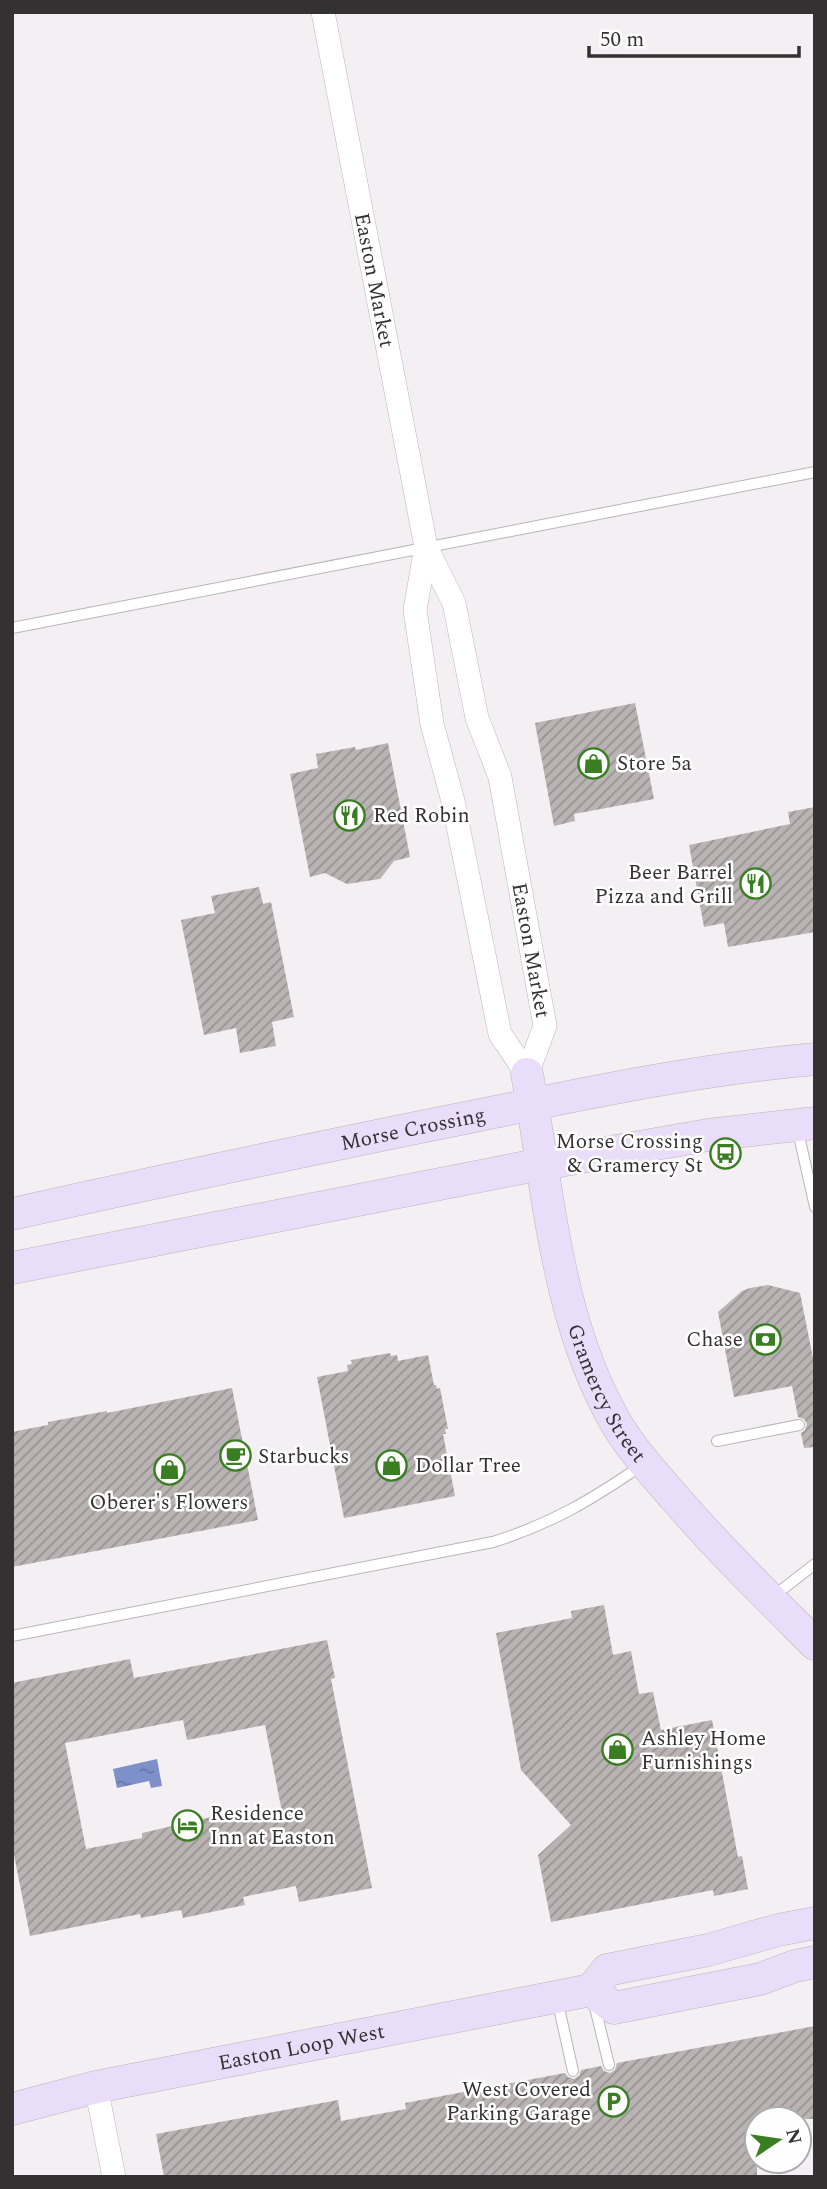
<svg xmlns="http://www.w3.org/2000/svg" width="827" height="2189" viewBox="0 0 827 2189" font-family="Spectral,serif">
  <style>
    .water { fill: url(#water-ripples) }
    .building { fill: url(#building-hatch); fill-rule: evenodd }
    .lines { fill: none; stroke-linecap: round; stroke-linejoin: round }
    .lane-casing { stroke: #b9b5b8; stroke-width: 12 }
    .street-casing { stroke: #b9b5b8; stroke-width: 24 }
    .secondary-casing { stroke: #b9b5b8; stroke-width: 33 }
    .lane { stroke: #fff; stroke-width: 10 }
    .street { stroke: #fff; stroke-width: 23 }
    .secondary { stroke: #eaddfa; stroke-width: 32 }
    .labels { text-anchor: middle; stroke-width: 5; stroke-linejoin: round; paint-order: stroke }
    .street-label { font-size: 21px; fill: #333132; stroke: #fffefe }
    .poi-label { font-size: 21px; fill: #333132; stroke: #fffefe; text-anchor: start }
  </style>
  <defs>
    <pattern id="water-ripples" width="26" height="14" patternUnits="userSpaceOnUse" patternTransform="scale(1.75)"><rect width="26" height="14" fill="#7e90c9"/><path d="M2 4q2-2 4 0t4 0M15 11q2-2 4 0t4 0" fill="none" stroke="#6876a4"/></pattern>
    <pattern id="building-hatch" width="6" height="6" patternUnits="userSpaceOnUse" patternTransform="scale(1.75)"><rect width="6" height="6" fill="#b9b3b4"/><path d="M-1 1l2-2M0 6l6-6M5 7l2-2" fill="none" stroke="#979293"/></pattern>
  </defs>
  <rect width="100%" height="100%" fill="#f4eff2"/>
  <path class="water" d="M 157,1759 L 162,1786 L 151,1788 L 149,1781 L 117,1788 L 113,1769 Z"/>
  <path class="building" d="M 635,703 L 654,799 L 574,814 L 575,821 L 554,826 L 535,723 Z
    M 388,743 L 410,857 L 394,861 L 380,879 L 347,884 L 325,873 L 310,877 L 290,774 L 318,768 L 316,754 L 355,747 L 356,750 Z
    M 815,807 L 815,932 L 728,947 L 724,923 L 704,927 L 689,845 L 790,824 L 788,812 Z
    M 259,887 L 263,904 L 271,902 L 294,1017 L 272,1022 L 276,1046 L 240,1053 L 236,1028 L 204,1035 L 181,920 L 215,913 L 211,896 Z
    M 768,1285 L 800,1293 L 815,1368 L 815,1447 L 804,1448 L 801,1433 L 805,1430 L 807,1424 L 804,1419 L 798,1417 L 792,1386 L 734,1397 L 718,1312 L 742,1291 L 750,1288 Z
    M 390,1353 L 391,1356 L 397,1355 L 398,1361 L 428,1355 L 434,1385 L 436,1385 L 437,1389 L 440,1388 L 448,1429 L 445,1429 L 446,1434 L 443,1434 L 455,1496 L 344,1518 L 317,1377 L 348,1371 L 347,1365 L 352,1364 L 351,1360 Z
    M 232,1388 L 258,1520 L 12,1567 L 12,1432 L 48,1425 L 48,1422 L 107,1411 L 107,1413 Z
    M 604,1605 L 613,1655 L 631,1651 L 639,1694 L 653,1692 L 661,1730 L 712,1720 L 738,1857 L 742,1856 L 748,1889 L 714,1896 L 713,1890 L 551,1922 L 538,1855 L 571,1825 L 521,1770 L 496,1633 L 572,1618 L 571,1611 Z
    M 327,1640 L 335,1678 L 331,1679 L 372,1888 L 299,1902 L 296,1886 L 243,1897 L 245,1905 L 183,1918 L 181,1910 L 141,1918 L 140,1914 L 30,1936 L 12,1845 L 12,1683 L 130,1659 L 134,1678 ZM 183,1720 L 187,1740 L 265,1725 L 282,1812 L 239,1820 L 237,1811 L 142,1833 L 142,1838 L 86,1849 L 65,1743 Z
    M 815,2026 L 815,2119 L 757,2119 L 757,2177 L 164,2177 L 156,2134 L 338,2100 L 341,2121 L 406,2109 L 405,2103 L 565,2073 L 568,2077 L 574,2079 L 579,2076 L 581,2070 L 601,2066 L 604,2071 L 610,2073 L 615,2070 L 617,2063 Z"/>
  <g class="lines">
    <defs>
      <path id="lane" d="M 12,628 L 815,472
        M 797,1127 L 815,1207
        M 717,1441 L 799,1425
        M 771,1598 L 815,1564
        M 12,1636 L 493,1542 C 551,1524 593,1499 642,1465
        M 557,1999 L 573,2071
        M 594,2003 L 609,2065"/>
      <g id="street">
        <path id="s1" d="M 323,12 L 426,547 L 454,603 L 477,718 L 500,777 L 545,1026 L 527,1074"/>
        <path d="M 426,547 L 415,610 L 432,724 L 453,801 L 500,1034 L 527,1074"/>
        <path d="M 96,2087 L 114,2177"/>
      </g>
      <g id="secondary">
        <path id="s2" d="M 527,1074 C 549,1191 555,1317 616,1423 C 632,1450 654,1474 675,1498 C 719,1549 767,1596 815,1644"/>
        <path id="s3" d="M 12,1214 C 166,1180 320,1147 475,1116 C 587,1093 700,1069 815,1059"/>
        <path d="M 12,1268 L 542,1164 L 708,1135 L 815,1123"/>
        <path d="M 591,1990 L 614,2008 L 760,1979 L 795,1966 L 815,1962"/>
        <path id="s4" d="M 12,2109 L 96,2087 L 591,1990 L 607,1970 L 708,1950 L 778,1930 L 815,1923"/>
      </g>
    </defs>
    <use href="#lane" class="lane-casing"/>
    <use href="#street" class="street-casing"/>
    <use href="#secondary" class="secondary-casing"/>
    <use href="#lane" class="lane"/>
    <use href="#street" class="street"/>
    <use href="#secondary" class="secondary"/>
  </g>
  <defs>
    <symbol id="shop-ring" viewBox="-11 -11 22 22"><circle r="9.5" fill="#fffefe" stroke="#397e21" stroke-width="1.5"/><path d="M-5-2.5h2.3a2.7 3.5 0 0 1 5.4 0H5L5.5 6h-11ZM-1.5-2.5h3a1.5 2.3 0 0 0-3 0Z" fill="#397e21"/></symbol>
    <symbol id="restaurant-ring" viewBox="-11 -11 22 22"><circle r="9.5" fill="#fffefe" stroke="#397e21" stroke-width="1.5"/><path d="M-5-6h1v4h1v-4h1v4h1v-4h1v5L-1.5 .5V6h-2V.5L-5-1ZM5-6V6H3V1.5H1.5Q1.5-4 5-6Z" fill="#397e21"/></symbol>
    <symbol id="bus-ring" viewBox="-11 -11 22 22"><circle r="9.5" fill="#fffefe" stroke="#397e21" stroke-width="1.5"/><path d="M-5-6H5V4H4V6H2V4H-2V6H-4V4H-5ZM-3.5-4V0h7V-4ZM-3.5 1.2v1.5H-2V1.2ZM2 1.2v1.5H3.5V1.2Z" fill="#397e21"/></symbol>
    <symbol id="bank-ring" viewBox="-11 -11 22 22"><circle r="9.5" fill="#fffefe" stroke="#397e21" stroke-width="1.5"/><path d="M-6-4H6V4H-6ZM0-2.3a2.3 2.3 0 1 0 0 4.6a2.3 2.3 0 1 0 0-4.6Z" fill="#397e21"/></symbol>
    <symbol id="cafe-ring" viewBox="-11 -11 22 22"><circle r="9.5" fill="#fffefe" stroke="#397e21" stroke-width="1.5"/><path d="M-5.5-4.5H6V0H3Q3 3.5 0 3.5H-2.5Q-5.5 3.5-5.5 0ZM3-3.2v2h1.7v-2ZM-6 4.5H4V6H-6Z" fill="#397e21"/></symbol>
    <symbol id="hotel-ring" viewBox="-11 -11 22 22"><circle r="9.5" fill="#fffefe" stroke="#397e21" stroke-width="1.5"/><path d="M-6-4.5h1.5V1H6V5H4.5V3h-9V5H-6ZM-4 0a1.8 1.8 0 1 1 3.6 0ZM.5 0V-2.5h3Q6-2.5 6 0Z" fill="#397e21"/></symbol>
    <symbol id="parking-ring" viewBox="-11 -11 22 22"><circle r="9.5" fill="#fffefe" stroke="#397e21" stroke-width="1.5"/><path d="M-3.5-5.5H1a3.5 3.5 0 0 1 0 7H-1V5.5H-3.5ZM-1-3.4V-.6H.8a1.4 1.4 0 0 0 0-2.8Z" fill="#397e21"/></symbol>
  </defs>
  <g fill-rule="evenodd">
    <use href="#shop-ring" x="576" y="746" width="35" height="35"/>
    <use href="#restaurant-ring" x="332" y="798" width="35" height="35"/>
    <use href="#restaurant-ring" x="738" y="866" width="35" height="35"/>
    <use href="#bus-ring" x="708" y="1136" width="35" height="35"/>
    <use href="#bank-ring" x="748" y="1322" width="35" height="35"/>
    <use href="#cafe-ring" x="218" y="1438" width="35" height="35"/>
    <use href="#shop-ring" x="374" y="1448" width="35" height="35"/>
    <use href="#shop-ring" x="152" y="1452" width="35" height="35"/>
    <use href="#shop-ring" x="600" y="1732" width="35" height="35"/>
    <use href="#hotel-ring" x="170" y="1808" width="35" height="35"/>
    <use href="#parking-ring" x="596" y="2084" width="35" height="35"/>
  </g>
  <g class="labels">
    <g class="street-label">
      <text dy="7" stroke="none"><textPath href="#s1" startOffset="273">Easton Market</textPath></text>
      <text dy="7" stroke="none"><textPath href="#s1" startOffset="964">Easton Market</textPath></text>
      <text dy="7" stroke="none"><textPath href="#s3" startOffset="410">Morse Crossing</textPath></text>
      <text dy="7" stroke="none"><textPath href="#s2" startOffset="331">Gramercy Street</textPath></text>
      <text dy="7" stroke="none"><textPath href="#s4" startOffset="296">Easton Loop West</textPath></text>
    </g>
    <g class="poi-label">
      <text x="617" y="770">Store 5a</text>
      <text x="373" y="822">Red Robin</text>
      <text x="733" y="879" text-anchor="end">Beer Barrel<tspan x="733" dy="24">Pizza and Grill</tspan></text>
      <text x="703" y="1148" text-anchor="end">Morse Crossing<tspan x="703" dy="24">&amp; Gramercy St</tspan></text>
      <text x="743" y="1346" text-anchor="end">Chase</text>
      <text x="258" y="1463">Starbucks</text>
      <text x="415" y="1472">Dollar Tree</text>
      <text x="169" y="1509" text-anchor="middle">Oberer's Flowers</text>
      <text x="641" y="1745">Ashley Home<tspan x="641" dy="24">Furnishings</tspan></text>
      <text x="210" y="1820">Residence<tspan x="210" dy="24">Inn at Easton</tspan></text>
      <text x="591" y="2096" text-anchor="end">West Covered<tspan x="591" dy="24">Parking Garage</tspan></text>
    </g>
  </g>
  <rect width="827" height="2189" fill="none" stroke="#333132" stroke-width="28"/>
  <g transform="translate(778 2140) rotate(77)"><circle r="33" fill="#fffefe" stroke="#adacac" stroke-width="2"/>
  <path d="M0-5L12 26L0 18L-12 26Z" fill="#397e21"/>
  <text y="-10" font-size="19" font-weight="bold" text-anchor="middle" fill="#333132">N</text>
  </g>
  <path d="M589 46v10h210v-10" fill="none" stroke="#333132" stroke-width="3.5"/>
  <text x="600" y="46" font-size="21" fill="#333132" stroke="#fffefe" stroke-width="5" paint-order="stroke">50 m</text>
</svg>
